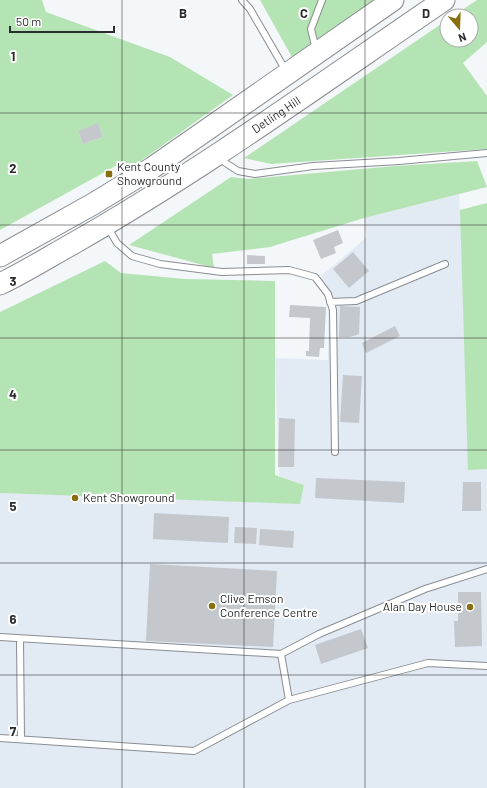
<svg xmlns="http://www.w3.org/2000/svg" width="487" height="788" viewBox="0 0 487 788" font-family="Barlow,sans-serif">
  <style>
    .built { fill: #e2eaf4 }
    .green { fill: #b5e4b4; fill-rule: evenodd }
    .building { fill: #c4c7cb }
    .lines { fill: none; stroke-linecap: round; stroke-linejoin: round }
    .lane-casing { stroke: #8a8d91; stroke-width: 8 }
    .highway-casing { stroke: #8a8d91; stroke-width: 23 }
    .lane { stroke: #fff; stroke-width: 6 }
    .highway { stroke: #fff; stroke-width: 21 }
    .grid { fill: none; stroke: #2b2c2d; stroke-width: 1; stroke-opacity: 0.55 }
    .poi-dot { fill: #876f0e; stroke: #fff; stroke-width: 1.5 }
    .labels { text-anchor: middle; stroke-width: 4; stroke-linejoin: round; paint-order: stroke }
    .street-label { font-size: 12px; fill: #2b2c2d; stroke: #fff }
    .poi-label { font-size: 12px; fill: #2b2c2d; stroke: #fff; text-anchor: start }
    .grid-label { font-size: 13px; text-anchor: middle; font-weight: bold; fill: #2b2c2d; stroke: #fff; stroke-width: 4; stroke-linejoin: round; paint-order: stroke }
  </style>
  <rect width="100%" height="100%" fill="#f4f7fa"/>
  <path class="built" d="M 459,194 L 460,210 L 487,205 L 487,788 L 0,788 L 0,493 L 300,503 L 304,485 L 279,476 L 275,358 L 328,360 L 328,308 L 321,276 L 367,237 L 364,218 Z"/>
  <path class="green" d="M 0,0 L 42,0 L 46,12 L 170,57 L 233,95 L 127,171 L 121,163 L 0,230 ZM 98,124 L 103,137 L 83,144 L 78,131 Z
    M 260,0 L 376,0 L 293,59 Z
    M 477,0 L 487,0 L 487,42 L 463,63 L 487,96 L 487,149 L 271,164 L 244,158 L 447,20 L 447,40 L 471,40 L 471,16 L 453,16 Z
    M 477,161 L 487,187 L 364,218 L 270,247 L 212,254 L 214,268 L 129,245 L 231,177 L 248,179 L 395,166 Z
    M 487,203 L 487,469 L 468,470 L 460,210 Z
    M 105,261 L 121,273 L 185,279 L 275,281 L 275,475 L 304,485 L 300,504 L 0,493 L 0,312 Z"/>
  <path class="building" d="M 98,123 L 103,137 L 83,144 L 78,131 Z
    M 338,230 L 343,243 L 334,247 L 336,253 L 321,259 L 313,240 Z
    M 353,252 L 369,271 L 349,288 L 333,269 Z
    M 247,255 L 265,256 L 265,264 L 247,264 Z
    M 290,305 L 326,307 L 324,348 L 320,348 L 319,357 L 306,356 L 306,351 L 309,351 L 310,318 L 289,317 Z
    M 340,306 L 360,307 L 359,334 L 350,337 L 339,337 Z
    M 395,326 L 400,336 L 366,353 L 362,343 Z
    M 343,375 L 362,376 L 359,423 L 340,422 Z
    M 279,418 L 295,419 L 294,467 L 278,467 Z
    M 316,478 L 405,482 L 404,503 L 315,498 Z
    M 463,482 L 481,482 L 481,511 L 462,511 Z
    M 154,513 L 229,517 L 228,543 L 153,539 Z
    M 235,527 L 257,528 L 256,544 L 234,543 Z
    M 260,529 L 294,531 L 293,548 L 259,545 Z
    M 150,564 L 277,571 L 273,647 L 146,641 Z
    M 458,592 L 481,592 L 482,646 L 455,647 L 454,621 L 458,621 Z
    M 361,629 L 368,648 L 321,664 L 315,645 Z"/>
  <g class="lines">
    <defs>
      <path id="lane" d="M 242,0 L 250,9 L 286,71
        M 316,50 L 311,29 L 322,0
        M 218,158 L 238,171 L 255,174 L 313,166 L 399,161 L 487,153
        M 107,226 L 117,243 L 132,256 L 160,264 L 222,272 L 289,270 L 315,277 L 328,294 L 333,310 L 335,452
        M 330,302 L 356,301 L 445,264
        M 0,637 L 281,654 L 319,634 L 425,589 L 487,569
        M 20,639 L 21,739
        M 289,700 L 428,663 L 487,666
        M 0,738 L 194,751 L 289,700 L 281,654"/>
      <g id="highway">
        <path d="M 0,256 L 93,204 L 152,168 L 393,0"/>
        <path id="s1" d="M 0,284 C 25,272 49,257 74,243 C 202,170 322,83 444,0"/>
      </g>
    </defs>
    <use href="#lane" class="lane-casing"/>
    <use href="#highway" class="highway-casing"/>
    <use href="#lane" class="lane"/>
    <use href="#highway" class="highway"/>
  </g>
  <path class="grid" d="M 122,0 L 122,788M 244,0 L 244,788M 365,0 L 365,788M 0,113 L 487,113M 0,225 L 487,225M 0,338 L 487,338M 0,450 L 487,450M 0,563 L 487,563M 0,675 L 487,675"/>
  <g class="poi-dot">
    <rect x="105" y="170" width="8" height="8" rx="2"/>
    <circle cx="75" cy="498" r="4"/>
    <circle cx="212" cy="606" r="4"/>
    <circle cx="470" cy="607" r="4"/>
  </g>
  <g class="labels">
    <g class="street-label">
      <text dy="4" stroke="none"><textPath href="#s1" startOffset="324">Detling Hill</textPath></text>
    </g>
    <g class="poi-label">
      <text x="117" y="171">Kent County<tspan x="117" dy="14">Showground</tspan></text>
      <text x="83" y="502">Kent Showground</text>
      <text x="220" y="603">Clive Emson<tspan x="220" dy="14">Conference Centre</tspan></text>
      <text x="462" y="611" text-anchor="end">Alan Day House</text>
    </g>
  </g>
  <g class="grid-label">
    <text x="183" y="18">B</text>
    <text x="304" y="18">C</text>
    <text x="426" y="18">D</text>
    <text x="13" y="61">1</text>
    <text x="13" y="173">2</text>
    <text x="13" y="286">3</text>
    <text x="13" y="399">4</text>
    <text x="13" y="511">5</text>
    <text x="13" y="624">6</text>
    <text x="13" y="736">7</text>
  </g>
  <g transform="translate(459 28) rotate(161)"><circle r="19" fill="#ffffff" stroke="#aaabab"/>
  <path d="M0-3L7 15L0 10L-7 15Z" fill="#876f0e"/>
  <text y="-6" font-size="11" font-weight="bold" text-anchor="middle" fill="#2b2c2d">N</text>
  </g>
  <path d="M10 26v6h104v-6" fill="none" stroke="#2b2c2d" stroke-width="2"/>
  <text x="16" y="26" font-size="12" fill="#2b2c2d" stroke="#ffffff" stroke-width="3" paint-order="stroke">50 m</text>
</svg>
